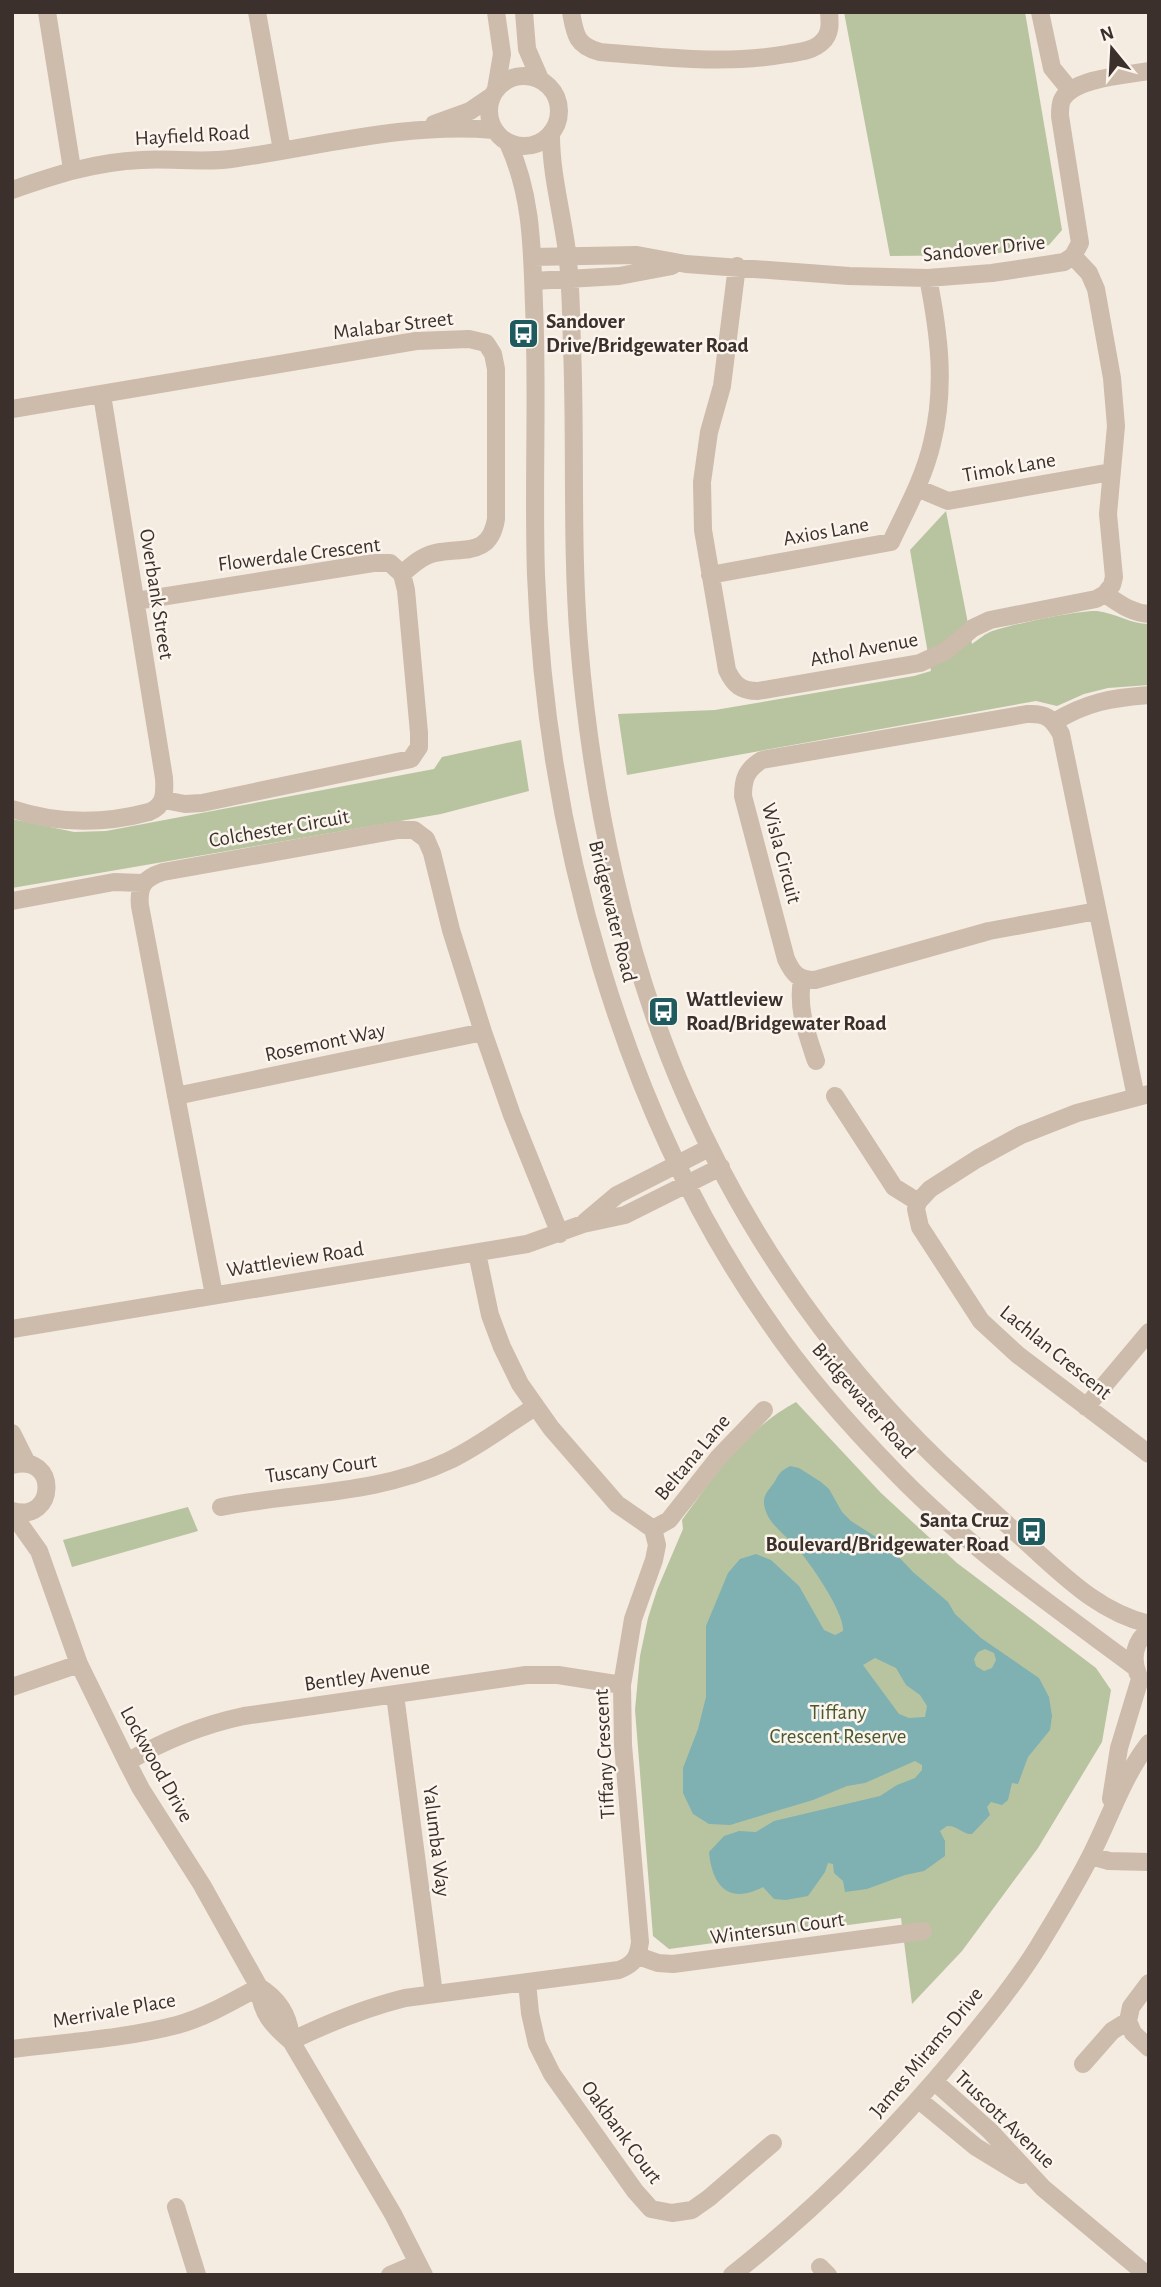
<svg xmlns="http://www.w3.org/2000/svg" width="1161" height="2287" viewBox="0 0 1161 2287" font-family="'Alegreya Sans',sans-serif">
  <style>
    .green { fill: #b8c4a0 }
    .water { fill: #7fb0b2; fill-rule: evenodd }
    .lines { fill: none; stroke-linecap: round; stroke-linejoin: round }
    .minor { stroke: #cdbbac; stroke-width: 18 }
    .labels { text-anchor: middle; stroke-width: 5; stroke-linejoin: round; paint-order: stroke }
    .street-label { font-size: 21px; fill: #3b302b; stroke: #fbf5ee }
    .poi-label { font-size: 21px; font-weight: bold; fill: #3b302b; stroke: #fbf5ee; text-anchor: start }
    .park-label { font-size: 21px; fill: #4a5a2e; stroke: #fbf5ee }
  </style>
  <rect width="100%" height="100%" fill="#f4ebe1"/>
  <path class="green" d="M 844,12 L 1025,12 L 1062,230 L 1049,245 L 986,255 L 890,256 Z
    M 946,511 L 972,644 C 978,640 983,635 990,632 C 1008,625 1079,610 1097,611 C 1116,613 1130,624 1149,624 L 1149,685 L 1108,688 L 1084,694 L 1057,706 L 1036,701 L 627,775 L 618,714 L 715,710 L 914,676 L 931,671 L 910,550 Z
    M 521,740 L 529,791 L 441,814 L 12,888 L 12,819 L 74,832 L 106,831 L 434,769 L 442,757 Z
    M 796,1402 L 881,1493 L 957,1563 L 1096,1668 L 1111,1690 L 1102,1742 L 1038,1848 L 962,1951 L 912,2004 L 901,1918 L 669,1949 L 653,1936 L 635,1710 L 640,1656 L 648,1618 L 657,1590 L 683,1529 L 682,1520 C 714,1476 747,1428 796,1402 Z
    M 188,1507 L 198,1531 L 72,1567 L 63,1540 Z"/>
  <path class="water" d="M 790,1466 L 799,1468 L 821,1482 L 829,1489 L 842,1512 L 851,1521 L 879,1539 L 898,1556 L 913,1572 L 948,1602 L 955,1614 L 981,1638 L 1039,1678 L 1049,1697 L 1052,1716 L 1050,1730 L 1028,1757 L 1018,1784 L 1012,1783 L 1008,1800 L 1002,1805 L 991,1802 L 987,1807 L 990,1815 L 972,1834 C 963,1835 957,1825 947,1826 L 940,1831 L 945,1841 L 945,1856 L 924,1871 L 905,1875 L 867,1889 L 845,1892 L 843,1881 L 834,1873 L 833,1864 L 828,1863 L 825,1872 L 808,1896 L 786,1900 L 774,1899 L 763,1887 C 729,1905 712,1886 709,1852 L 724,1836 L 739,1831 L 756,1832 L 774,1821 L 880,1796 L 897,1785 L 915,1778 L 922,1770 L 922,1765 L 915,1761 L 865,1783 L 847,1786 L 813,1800 L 730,1825 L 709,1824 L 693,1814 L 683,1793 L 683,1768 L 698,1729 L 706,1697 L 706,1626 L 728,1573 L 740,1559 L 756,1554 L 771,1560 L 799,1586 L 824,1630 L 835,1635 L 843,1631 C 845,1613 809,1561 796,1547 C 784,1533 767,1524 764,1504 C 763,1494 770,1489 775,1481 C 780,1472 781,1471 790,1466 ZM 985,1649 L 994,1653 L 996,1660 L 992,1668 L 984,1671 L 976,1666 L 974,1659 L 978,1652 ZM 875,1658 L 896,1668 L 906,1685 L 920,1695 L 927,1706 L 925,1717 L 909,1718 L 899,1714 L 863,1665 Z"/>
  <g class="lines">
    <path class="minor" d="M 47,12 L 72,169
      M 257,12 L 282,150
      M 496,12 L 502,54 L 496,89
      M 524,12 L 527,49 L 540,79
      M 571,12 C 575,34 576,46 600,52 C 663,57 725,65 787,54 C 799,52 813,51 822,42 C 831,34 830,23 829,12
      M 1040,12 L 1052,68 L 1070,90
      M489 111a35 35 0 1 1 70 0a35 35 0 1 1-70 0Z
      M 434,124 L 470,111 L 492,96
      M 551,135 C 551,175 562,212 567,252 C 571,283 571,315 572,346 C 576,445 571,544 579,643 C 591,793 625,959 686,1097 C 750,1242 844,1375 961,1482 C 986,1505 1011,1528 1036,1551 C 1070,1582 1103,1613 1149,1624
      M 508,143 C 532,195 532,248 534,305 C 538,395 533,485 536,575 C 546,831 621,1111 769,1322 C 806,1377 852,1428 898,1475 C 969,1548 1053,1606 1135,1667
      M 12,190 C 55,175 95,162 141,160 C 170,158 201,163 231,159 C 318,147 405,122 494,130
      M 532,257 L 637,255 L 686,264 L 849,276 L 928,278 L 992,273 L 1064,262 L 1073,256 L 1080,243 L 1060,116 C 1060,111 1060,104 1062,100 C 1073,78 1126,75 1149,71
      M 737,266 L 722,386 L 709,432 L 702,482 L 703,530 L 727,670 C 734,685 741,691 758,691 L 920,663 L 946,651 L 973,628 L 990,620 L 1096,599 L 1105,594 L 1112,585 L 1114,577 L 1108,514 L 1116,426 L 1112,378 L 1096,289 L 1089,273 L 1073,256
      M 533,281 L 619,276 L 672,266
      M 12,409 L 416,341 L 469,339 L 486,343 L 493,354 L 496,369 L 496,519 C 490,557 464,547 435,553 C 422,556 412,565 402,574
      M 917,488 L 948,501 L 1111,472
      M 710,575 L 891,542 C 906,510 924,478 932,443 C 946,387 939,333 928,278
      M 1105,594 C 1119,603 1131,613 1149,614
      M 136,601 L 373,563 L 390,563 L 402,574 L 406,590 L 419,733 L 419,747 L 411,759 L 202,803 L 185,804 L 164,800
      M 1054,722 C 1087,702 1111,698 1149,695
      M 12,809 C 57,824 104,824 149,812 C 165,806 165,793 164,778 L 102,395
      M 12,901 L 114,882 L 142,883
      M 1097,911 L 989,931 L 815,980 C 798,980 793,974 786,959 L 743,796 C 743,778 747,769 762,760 L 1027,714 C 1046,713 1052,718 1061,734 L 1136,1097
      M 802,980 C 797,1009 807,1034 816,1061
      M 1149,1094 L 1077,1113 L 1021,1135 L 977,1159 L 930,1189 L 918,1202 L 916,1209 L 920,1227 L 981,1321 L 1018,1355 L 1149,1454
      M 176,1096 L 483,1032
      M 835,1096 L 894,1187 L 918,1202
      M 585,1222 L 617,1195 L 709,1148
      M 214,1295 L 140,906 C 138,886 144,878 163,872 L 398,830 L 414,830 L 426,839 L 432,853 L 451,930 L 483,1032 L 512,1115 L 560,1234
      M 12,1329 L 527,1244 L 583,1224 L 625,1215 L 721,1167
      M 1086,1407 L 1149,1332
      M 12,1433 L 27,1463
      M 12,1465 C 59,1452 57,1524 12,1511
      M 221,1507 C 296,1492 377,1495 448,1461 C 478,1447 506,1425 535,1407
      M 12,1513 L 39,1551 L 79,1664 L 127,1762 L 141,1789 L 202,1885 L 259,1987 C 261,2013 272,2025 291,2041 L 393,2214 L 424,2275
      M 653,1529 L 669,1520 L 718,1458 L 764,1410
      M 1138,1674 C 1131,1658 1135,1641 1149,1630
      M 12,1687 L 79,1664
      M 395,1695 L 434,1994
      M 127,1762 C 165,1740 201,1725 244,1716 L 526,1675 L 558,1675 L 622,1685
      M 1111,1799 L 1119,1748 L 1140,1679
      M 1091,1856 L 1109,1861 L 1149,1862
      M 638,1956 L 658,1963 L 673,1964 L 923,1931
      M 527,1982 L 530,2013 L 537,2044 L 552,2074 L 635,2191 L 651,2209 L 672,2213 L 692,2210 L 709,2198 L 773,2143
      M 259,1987 C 280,2000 290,2017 291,2041
      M 1128,2021 L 1133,2033 L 1149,2048
      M 291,2041 C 328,2023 365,2008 405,1998 L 619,1970 C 634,1964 638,1958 640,1942 L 623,1745 L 622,1685 L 633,1619 L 654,1560 L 657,1545 L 653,1529 L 617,1504 L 551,1428 L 520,1384 L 502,1347 L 490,1315 L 477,1253
      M 12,2049 C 67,2042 123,2039 177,2025 C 206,2017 233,2001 259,1987
      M 1083,2064 L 1112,2031 L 1128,2021 L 1131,2007 L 1149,1983
      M 935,2082 L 990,2131 L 1043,2188 L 1147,2275
      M 919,2100 L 976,2147 L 1022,2175
      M 176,2207 L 197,2275
      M 820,2267 L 828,2275
      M 390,2275 L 418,2263
      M 732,2275 C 816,2209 890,2135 958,2053 C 986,2019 1015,1984 1038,1947 C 1056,1917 1075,1887 1091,1855 C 1110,1818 1123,1776 1149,1743"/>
  </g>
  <defs>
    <symbol id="bus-square" viewBox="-11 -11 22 22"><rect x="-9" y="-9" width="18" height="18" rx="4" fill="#1f5a5e" stroke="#fbf5ee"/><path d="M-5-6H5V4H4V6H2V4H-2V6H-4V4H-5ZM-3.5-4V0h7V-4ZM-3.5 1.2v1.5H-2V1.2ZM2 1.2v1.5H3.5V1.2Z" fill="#fff"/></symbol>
  </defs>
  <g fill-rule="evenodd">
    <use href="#bus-square" x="506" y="316" width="35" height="35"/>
    <use href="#bus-square" x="646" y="994" width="35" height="35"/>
    <use href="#bus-square" x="1014" y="1514" width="35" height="35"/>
  </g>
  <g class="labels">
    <g class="street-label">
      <text transform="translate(192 135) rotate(-3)" y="7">Hayfield Road</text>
      <text transform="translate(984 248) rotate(-6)" y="7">Sandover Drive</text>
      <text transform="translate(393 325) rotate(-7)" y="7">Malabar Street</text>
      <text transform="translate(1009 467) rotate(-10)" y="7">Timok Lane</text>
      <text transform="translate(826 531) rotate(-10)" y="7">Axios Lane</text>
      <text transform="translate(299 554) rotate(-7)" y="7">Flowerdale Crescent</text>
      <text transform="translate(157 594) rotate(81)" y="7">Overbank Street</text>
      <text transform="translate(864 649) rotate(-11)" y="7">Athol Avenue</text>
      <text transform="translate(279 828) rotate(-10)" y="7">Colchester Circuit</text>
      <text transform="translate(782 853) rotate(75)" y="7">Wisla Circuit</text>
      <text transform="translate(613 911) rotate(76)" y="7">Bridgewater Road</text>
      <text transform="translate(325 1042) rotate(-12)" y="7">Rosemont Way</text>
      <text transform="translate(295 1259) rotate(-9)" y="7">Wattleview Road</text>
      <text transform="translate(1056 1352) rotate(39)" y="7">Lachlan Crescent</text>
      <text transform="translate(864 1400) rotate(49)" y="7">Bridgewater Road</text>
      <text transform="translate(692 1457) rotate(-50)" y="7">Beltana Lane</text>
      <text transform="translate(321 1468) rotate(-8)" y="7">Tuscany Court</text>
      <text transform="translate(367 1675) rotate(-8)" y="7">Bentley Avenue</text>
      <text transform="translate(604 1754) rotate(-93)" y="7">Tiffany Crescent</text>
      <text transform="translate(157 1764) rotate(61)" y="7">Lockwood Drive</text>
      <text transform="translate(437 1841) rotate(83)" y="7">Yalumba Way</text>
      <text transform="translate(777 1928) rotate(-8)" y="7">Wintersun Court</text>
      <text transform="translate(114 2010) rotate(-10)" y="7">Merrivale Place</text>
      <text transform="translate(926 2052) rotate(-50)" y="7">James Mirams Drive</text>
      <text transform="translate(1005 2119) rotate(44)" y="7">Truscott Avenue</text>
      <text transform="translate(622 2132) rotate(54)" y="7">Oakbank Court</text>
    </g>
    <g class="poi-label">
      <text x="546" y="328">Sandover<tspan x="546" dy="24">Drive/Bridgewater Road</tspan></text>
      <text x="686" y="1006">Wattleview<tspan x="686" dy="24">Road/Bridgewater Road</tspan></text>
      <text x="1009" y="1527" text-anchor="end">Santa Cruz<tspan x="1009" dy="24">Boulevard/Bridgewater Road</tspan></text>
    </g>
    <g class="park-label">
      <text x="838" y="1719">Tiffany<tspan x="838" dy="24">Crescent Reserve</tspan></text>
    </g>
  </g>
  <rect width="1161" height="2287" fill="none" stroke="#3b302b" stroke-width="28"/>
  <g transform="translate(1112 49) rotate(342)" stroke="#fbf5ee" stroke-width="5" paint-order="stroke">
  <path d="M0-5L12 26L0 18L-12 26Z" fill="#3b302b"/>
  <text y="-10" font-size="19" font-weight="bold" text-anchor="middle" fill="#3b302b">N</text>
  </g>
</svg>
